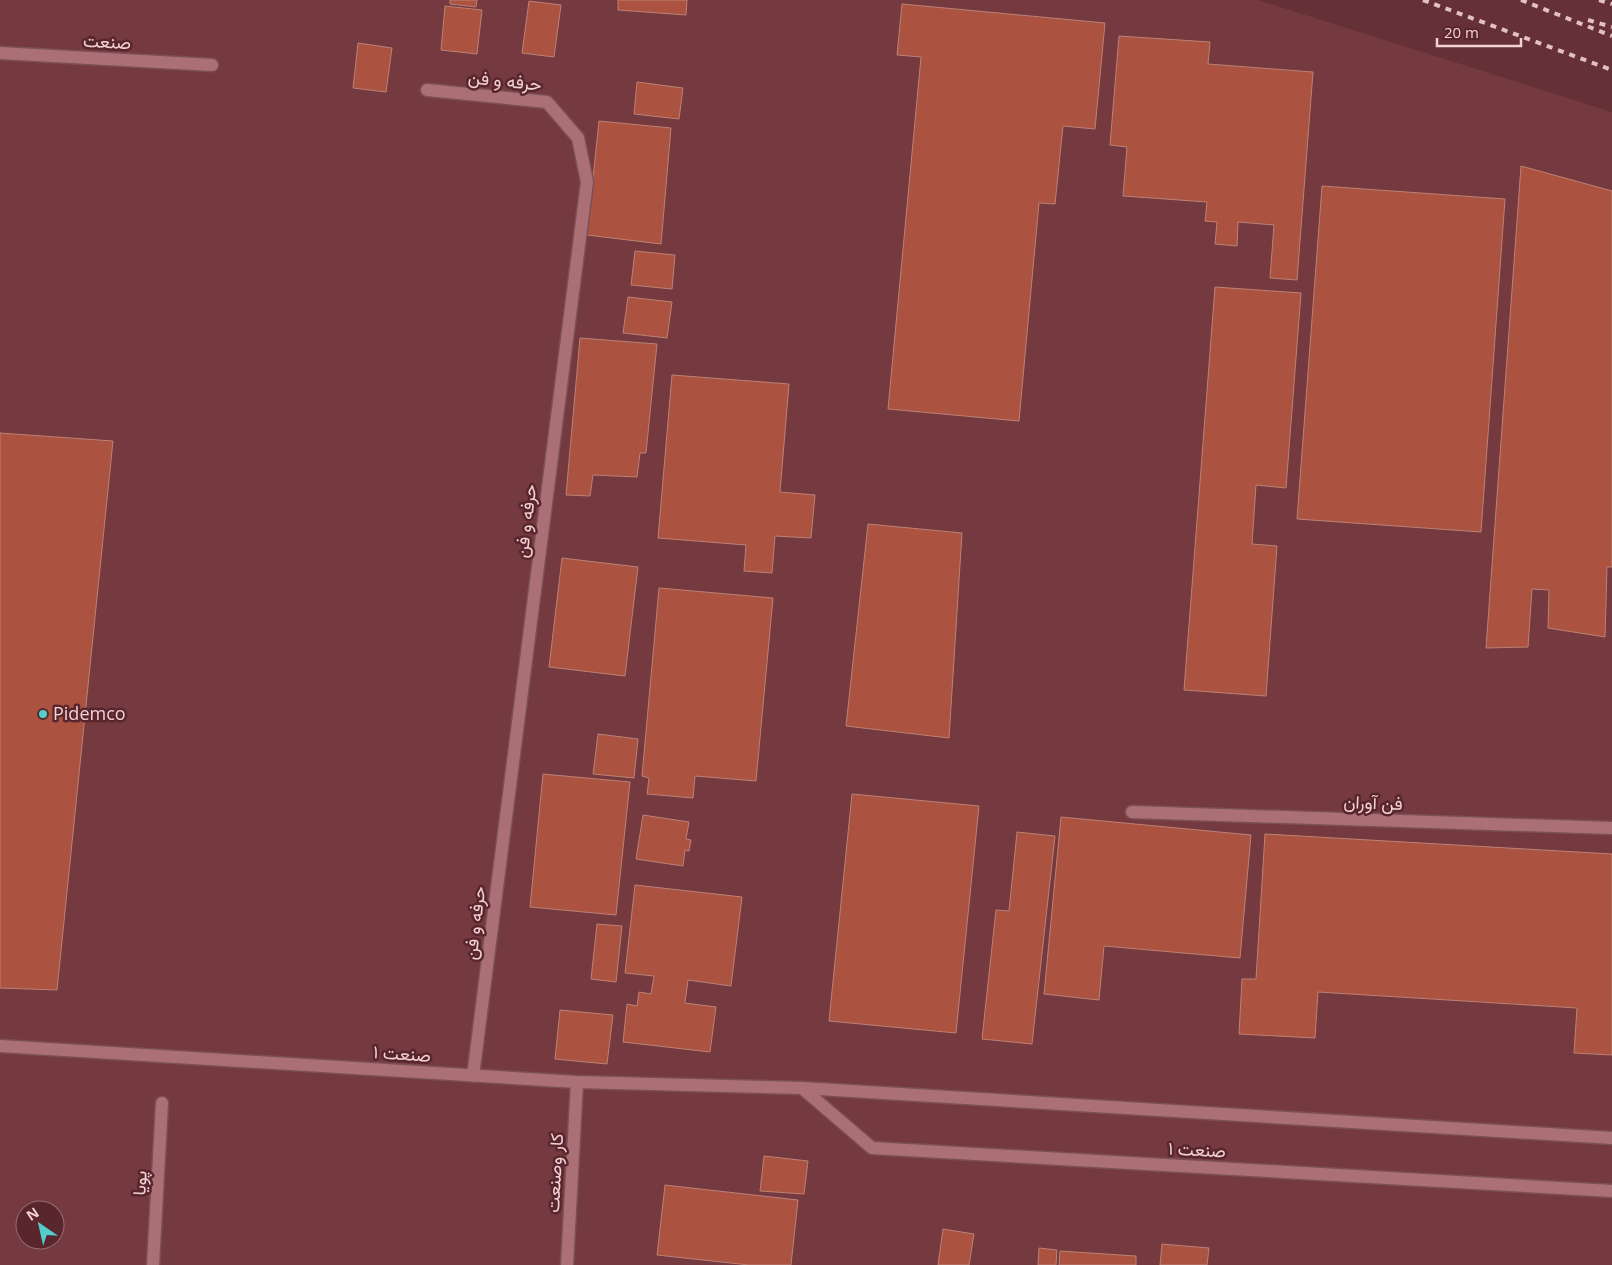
<svg xmlns="http://www.w3.org/2000/svg" width="1612" height="1265" viewBox="0 0 1612 1265" font-family="'Open Sans',Vazirmatn,sans-serif">
  <style>
    .built { fill: #753940; fill-rule: evenodd }
    .building { fill: #ab5340; stroke: #bc8275 }
    .lines { fill: none; stroke-linecap: round; stroke-linejoin: round }
    .minor-casing { stroke: #7b4f55; stroke-width: 15 }
    .minor { stroke: #ab7076; stroke-width: 12 }
    .rail { stroke: #e3c0c2; stroke-width: 4; stroke-dasharray: 6 6; stroke-linecap: butt }
    .poi-dot { fill: #53cdcb; stroke: #59262d; stroke-width: 2 }
    .labels { text-anchor: middle; stroke-width: 5; stroke-linejoin: round; paint-order: stroke }
    .street-label { font-size: 18px; fill: #f3d2d4; stroke: #59262d }
    .poi-label { font-size: 18px; fill: #f3d2d4; stroke: #59262d; text-anchor: start }
  </style>
  <rect width="100%" height="100%" fill="#653137"/>
  <path class="built" d="M 0,0 L 1258,0 L 1612,112 L 1612,1265 L 0,1265 ZM 25,1210 L 55,1210 L 55,1240 L 25,1240 Z"/>
  <path class="building" d="M 450,0 L 477,0 L 476,7 L 450,4 Z
    M 618,0 L 687,0 L 686,15 L 618,10 Z
    M 529,1 L 561,5 L 554,57 L 522,53 Z
    M 902,4 L 1105,23 L 1095,129 L 1063,126 L 1055,204 L 1039,203 L 1019,421 L 888,409 L 921,57 L 897,55 Z
    M 445,6 L 482,10 L 477,54 L 441,50 Z
    M 1119,36 L 1210,42 L 1208,64 L 1313,72 L 1297,280 L 1270,278 L 1274,225 L 1238,222 L 1237,246 L 1215,244 L 1217,222 L 1205,221 L 1207,202 L 1123,196 L 1127,147 L 1110,145 Z
    M 358,43 L 392,48 L 386,92 L 353,88 Z
    M 637,82 L 683,88 L 679,119 L 634,114 Z
    M 599,121 L 671,128 L 661,244 L 587,235 Z
    M 1521,166 L 1612,191 L 1612,567 L 1607,567 L 1605,637 L 1548,628 L 1549,590 L 1532,589 L 1528,647 L 1486,648 Z
    M 1322,186 L 1505,199 L 1481,532 L 1297,519 Z
    M 635,251 L 675,255 L 672,289 L 631,285 Z
    M 1215,287 L 1301,293 L 1286,488 L 1256,485 L 1252,544 L 1277,546 L 1266,696 L 1184,690 Z
    M 628,297 L 672,302 L 667,338 L 623,333 Z
    M 580,338 L 657,344 L 646,453 L 640,453 L 637,477 L 593,475 L 590,496 L 566,495 Z
    M 672,375 L 789,384 L 780,492 L 815,495 L 811,538 L 775,536 L 772,573 L 744,571 L 746,545 L 658,538 Z
    M 0,433 L 113,441 L 57,990 L 0,988 Z
    M 868,524 L 962,533 L 949,738 L 846,726 Z
    M 562,558 L 638,567 L 625,676 L 549,667 Z
    M 659,588 L 773,598 L 756,781 L 695,776 L 693,798 L 647,794 L 649,778 L 642,776 Z
    M 598,734 L 638,739 L 634,778 L 593,774 Z
    M 543,774 L 630,782 L 616,915 L 530,907 Z
    M 852,794 L 979,806 L 956,1033 L 829,1021 Z
    M 643,815 L 689,822 L 686,839 L 691,840 L 689,851 L 685,850 L 683,866 L 636,859 Z
    M 1061,817 L 1251,835 L 1240,958 L 1104,946 L 1099,1000 L 1044,994 Z
    M 1017,832 L 1055,836 L 1032,1044 L 982,1039 L 996,910 L 1009,911 Z
    M 1265,834 L 1612,854 L 1612,1055 L 1574,1053 L 1577,1008 L 1318,992 L 1315,1038 L 1239,1034 L 1242,979 L 1256,979 Z
    M 635,885 L 742,897 L 731,986 L 688,980 L 685,1003 L 716,1007 L 710,1052 L 623,1042 L 627,1004 L 637,1006 L 639,992 L 651,994 L 654,976 L 625,973 Z
    M 597,924 L 622,926 L 616,982 L 591,979 Z
    M 560,1010 L 613,1015 L 607,1064 L 555,1059 Z
    M 764,1156 L 808,1161 L 804,1194 L 760,1191 Z
    M 665,1185 L 798,1200 L 791,1265 L 749,1265 L 657,1255 Z
    M 943,1229 L 974,1234 L 969,1265 L 938,1265 Z
    M 1162,1244 L 1209,1248 L 1207,1265 L 1160,1265 Z
    M 1039,1248 L 1057,1250 L 1056,1265 L 1038,1265 Z
    M 1060,1251 L 1136,1256 L 1136,1265 L 1059,1265 Z"/>
  <g class="lines">
    <defs>
      <path id="minor" d="M 0,53 L 212,65
        M 427,90 L 547,102 L 578,138 L 587,182 L 473,1076
        M 1132,812 L 1612,828
        M 0,1046 L 577,1082 L 802,1088 L 1612,1138
        M 802,1088 L 872,1148 L 1612,1191
        M 153,1265 L 162,1103
        M 567,1265 L 577,1082"/>
    </defs>
    <use href="#minor" class="minor-casing"/>
    <use href="#minor" class="minor"/>
    <path class="rail" d="M 1423,0 L 1612,70
      M 1521,0 L 1612,36
      M 1599,0 L 1612,4
      M 1588,20 L 1612,27"/>
  </g>
  <circle class="poi-dot" cx="43" cy="714" r="5"/>
  <g class="labels">
    <g class="street-label">
      <text transform="translate(107 42) rotate(3)" y="6">صنعت</text>
      <text transform="translate(505 81) rotate(6)" y="6">حرفه و فن</text>
      <text transform="translate(526 521) rotate(-83)" y="6">حرفه و فن</text>
      <text transform="translate(1373 803) rotate(2)" y="6">فن آوران</text>
      <text transform="translate(475 923) rotate(-83)" y="6">حرفه و فن</text>
      <text transform="translate(402 1054) rotate(4)" y="6">صنعت ۱</text>
      <text transform="translate(1197 1150) rotate(3)" y="6">صنعت ۱</text>
      <text transform="translate(555 1173) rotate(-87)" y="6">کار وصنعت</text>
      <text transform="translate(140 1183) rotate(-87)" y="6">پویا</text>
    </g>
    <g class="poi-label">
      <text x="53" y="720">Pidemco</text>
    </g>
  </g>
  <g transform="translate(40 1225) rotate(326)"><circle r="24" fill="#59262d" stroke="#976b70"/>
  <path d="M0-4L9 19L0 12L-9 19Z" fill="#53cdcb"/>
  <text y="-8" font-size="14" font-weight="bold" text-anchor="middle" fill="#f3d2d4">N</text>
  </g>
  <path d="M1437 38v8h84v-8" fill="none" stroke="#f3d2d4" stroke-width="2.5"/>
  <text x="1444" y="38" font-size="15" fill="#f3d2d4" stroke="#59262d" stroke-width="4" paint-order="stroke">20 m</text>
</svg>
